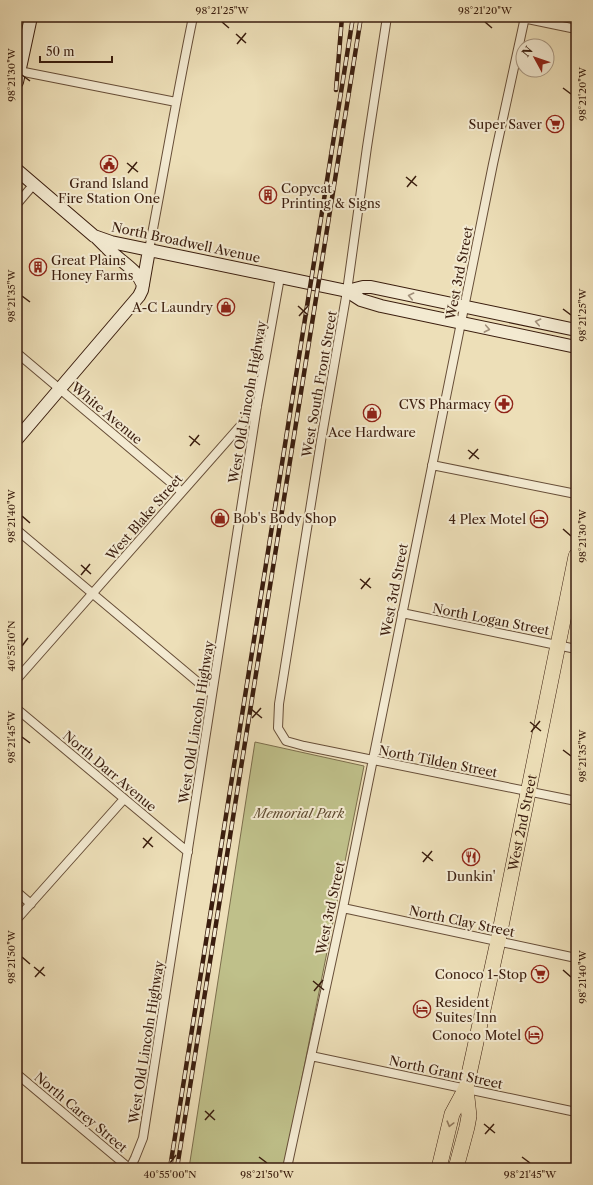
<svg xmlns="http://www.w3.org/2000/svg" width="593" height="1185" viewBox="0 0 593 1185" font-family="'Libre Caslon Text',serif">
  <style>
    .green { fill: #bfc08a; stroke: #7c6e4c }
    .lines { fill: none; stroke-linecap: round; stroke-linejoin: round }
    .street-casing { stroke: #674e38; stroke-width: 10 }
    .secondary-casing { stroke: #3a1d0e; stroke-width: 14 }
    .highway-casing { stroke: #3a1d0e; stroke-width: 16 }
    .street { stroke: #f3ead1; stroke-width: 8 }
    .secondary { stroke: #f3ead1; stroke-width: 12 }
    .highway { stroke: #eddfb8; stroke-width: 15 }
    .rail-casing { stroke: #3a1d0e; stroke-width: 4.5 }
    .rail { stroke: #f3ead1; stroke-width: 3; stroke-dasharray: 9; stroke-linecap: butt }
    .oneway { stroke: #a08e79 }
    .oneway2 { stroke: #947e63 }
    .ticks { fill: none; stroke: #3a1d0e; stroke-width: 1.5 }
    .labels { text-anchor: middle; stroke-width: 4; stroke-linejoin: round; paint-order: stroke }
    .poi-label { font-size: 13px; fill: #3a1d0e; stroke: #f3ead1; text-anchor: end }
    .street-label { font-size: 13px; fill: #3a1d0e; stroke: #f3ead1 }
    .park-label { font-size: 13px; font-style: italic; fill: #624e33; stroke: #f3ead1 }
    .neatline { fill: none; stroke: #3a1d0e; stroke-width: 1.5 }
    .ticks-label { font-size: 10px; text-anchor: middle; fill: #3a1d0e }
  </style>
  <rect width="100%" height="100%" fill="#eddfb8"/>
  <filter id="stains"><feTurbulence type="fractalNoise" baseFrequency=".005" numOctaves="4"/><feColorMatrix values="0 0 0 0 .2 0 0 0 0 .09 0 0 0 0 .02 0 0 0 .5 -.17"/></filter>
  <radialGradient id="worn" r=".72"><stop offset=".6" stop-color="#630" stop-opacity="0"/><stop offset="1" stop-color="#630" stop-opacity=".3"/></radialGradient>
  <path class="green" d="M 255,742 L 364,766 L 284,1168 L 189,1168 Z"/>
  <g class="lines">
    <defs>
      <path id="street" d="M 387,17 L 367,147 L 347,291 L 321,441 L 279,704 L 278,728 L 286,741 L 304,746 L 576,801
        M 518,17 L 576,29
        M 19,71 L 176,102
        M 17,204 L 34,184
        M 149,250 C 164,172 177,94 193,17
        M 17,353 L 182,492
        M 432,465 L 576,494
        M 17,530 L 212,694
        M 402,613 L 576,649
        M 17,679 L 257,407
        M 17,709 L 188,852
        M 17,892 L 31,904
        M 343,908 L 576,958
        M 17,919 L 124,799
        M 311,1056 L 576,1112
        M 17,1074 L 129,1168
        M 130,1168 L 135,1158 L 143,1138 L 257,406 L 280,277
        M 287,1168 L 343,908 L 493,164 L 525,17"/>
      <path id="secondary" d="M 17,82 L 31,17
        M 17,170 L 94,236 L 111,242 L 347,291 L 361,300 L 381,306 L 576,347
        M 97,238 C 101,242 106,247 110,251 C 122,262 137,270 143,285
        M 347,291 L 363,287 L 371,287 L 576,330
        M 17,439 L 139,296 L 142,290 L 149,250"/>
      <g id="highway">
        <path d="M 439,1168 L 452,1114 L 466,1088"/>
        <path id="s1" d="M 456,1168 L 467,1127 L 469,1116 L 466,1088 L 498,941 L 576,556"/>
      </g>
    </defs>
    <use href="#street" class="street-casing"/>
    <use href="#secondary" class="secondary-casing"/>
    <use href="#highway" class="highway-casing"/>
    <use href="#street" class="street"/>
    <use href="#secondary" class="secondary"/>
    <use href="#highway" class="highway"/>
    <defs>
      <path id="rail" d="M 336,90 L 342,17
        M 170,1168 L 353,17
        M 177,1168 L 361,17"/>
    </defs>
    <use href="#rail" class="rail-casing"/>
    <use href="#rail" class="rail"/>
  </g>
  <defs><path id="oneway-chevron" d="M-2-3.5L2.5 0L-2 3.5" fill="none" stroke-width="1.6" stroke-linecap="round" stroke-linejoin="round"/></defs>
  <g class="oneway">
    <use href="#oneway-chevron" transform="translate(411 296) rotate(-168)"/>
    <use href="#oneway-chevron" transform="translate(538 322) rotate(-168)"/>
    <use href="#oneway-chevron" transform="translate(487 329) rotate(11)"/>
  </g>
  <use class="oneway2" href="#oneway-chevron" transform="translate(450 1124) rotate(105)"/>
  <path class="ticks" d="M 222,22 L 229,28M 485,22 L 492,28M 236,34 L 246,43M 237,44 L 246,33M 22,75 L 30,81M 563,88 L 571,94M 127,163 L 138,172M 128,173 L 137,162M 406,177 L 417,186M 407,187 L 416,176M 22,296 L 30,302M 298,306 L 308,315M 563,309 L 571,315M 299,316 L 308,306M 189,436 L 200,445M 190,446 L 199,435M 468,450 L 479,459M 469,459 L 478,449M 22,516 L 30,523M 563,529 L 571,536M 81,565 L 91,574M 81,575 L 90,564M 360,579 L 371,588M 361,589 L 370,578M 22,646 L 28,638M 251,709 L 262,718M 252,718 L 261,708M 530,722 L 541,731M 531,732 L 540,721M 22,737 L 30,743M 563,750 L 571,756M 143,838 L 153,847M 143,848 L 152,837M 422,852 L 433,861M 423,862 L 432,851M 22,957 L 30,964M 34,967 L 45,976M 563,970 L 571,977M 35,977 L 44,967M 313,981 L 324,990M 314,991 L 323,980M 205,1111 L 215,1120M 205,1120 L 214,1110M 484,1124 L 495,1133M 485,1134 L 494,1124M 259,1157 L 267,1163M 522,1157 L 530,1163M 170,1163 L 176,1155"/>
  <defs>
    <symbol id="supermarket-ring" viewBox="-11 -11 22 22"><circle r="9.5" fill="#f3ead1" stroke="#8f2418" stroke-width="1.5"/><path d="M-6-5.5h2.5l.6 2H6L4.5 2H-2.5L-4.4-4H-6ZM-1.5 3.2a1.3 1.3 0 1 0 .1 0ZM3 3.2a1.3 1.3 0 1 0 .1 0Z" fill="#8f2418"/></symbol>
    <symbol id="civic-ring" viewBox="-11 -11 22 22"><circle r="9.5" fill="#f3ead1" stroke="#8f2418" stroke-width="1.5"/><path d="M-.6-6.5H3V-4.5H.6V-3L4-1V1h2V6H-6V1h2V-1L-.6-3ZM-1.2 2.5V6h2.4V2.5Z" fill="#8f2418"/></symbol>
    <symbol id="building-ring" viewBox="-11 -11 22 22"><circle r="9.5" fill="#f3ead1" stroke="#8f2418" stroke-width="1.5"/><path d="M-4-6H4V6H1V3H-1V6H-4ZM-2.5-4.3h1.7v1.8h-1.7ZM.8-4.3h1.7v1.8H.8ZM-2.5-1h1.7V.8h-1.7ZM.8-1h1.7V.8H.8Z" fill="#8f2418"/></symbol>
    <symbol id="shop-ring" viewBox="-11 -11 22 22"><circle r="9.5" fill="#f3ead1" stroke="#8f2418" stroke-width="1.5"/><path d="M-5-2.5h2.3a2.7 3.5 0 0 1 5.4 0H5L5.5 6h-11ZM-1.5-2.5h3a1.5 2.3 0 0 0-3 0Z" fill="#8f2418"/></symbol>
    <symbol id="pharmacy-ring" viewBox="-11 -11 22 22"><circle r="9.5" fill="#f3ead1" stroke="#8f2418" stroke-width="1.5"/><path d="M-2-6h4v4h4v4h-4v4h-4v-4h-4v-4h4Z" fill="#8f2418"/></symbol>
    <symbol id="hotel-ring" viewBox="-11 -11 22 22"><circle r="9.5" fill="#f3ead1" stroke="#8f2418" stroke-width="1.5"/><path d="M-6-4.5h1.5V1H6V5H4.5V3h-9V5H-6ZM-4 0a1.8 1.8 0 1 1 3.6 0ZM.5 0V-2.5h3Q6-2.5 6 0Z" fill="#8f2418"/></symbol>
    <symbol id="restaurant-ring" viewBox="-11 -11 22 22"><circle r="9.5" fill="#f3ead1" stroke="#8f2418" stroke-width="1.5"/><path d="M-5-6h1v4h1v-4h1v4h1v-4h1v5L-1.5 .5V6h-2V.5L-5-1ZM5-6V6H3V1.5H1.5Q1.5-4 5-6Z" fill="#8f2418"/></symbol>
  </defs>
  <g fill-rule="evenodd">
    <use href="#supermarket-ring" x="545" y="114" width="20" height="20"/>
    <use href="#civic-ring" x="99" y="154" width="20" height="20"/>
    <use href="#building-ring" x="258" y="185" width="20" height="20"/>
    <use href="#building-ring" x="28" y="257" width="20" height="20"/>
    <use href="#shop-ring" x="216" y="297" width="20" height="20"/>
    <use href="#pharmacy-ring" x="494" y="394" width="20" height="20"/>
    <use href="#shop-ring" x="362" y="403" width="20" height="20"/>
    <use href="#shop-ring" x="210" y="508" width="20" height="20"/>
    <use href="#hotel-ring" x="529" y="509" width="20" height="20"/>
    <use href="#restaurant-ring" x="461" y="847" width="20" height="20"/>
    <use href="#supermarket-ring" x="530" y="964" width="20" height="20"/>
    <use href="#hotel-ring" x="412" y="999" width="20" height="20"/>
    <use href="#hotel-ring" x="524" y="1025" width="20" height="20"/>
  </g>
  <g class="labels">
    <g class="poi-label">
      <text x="542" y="129">Super Saver</text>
      <text x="109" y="188" text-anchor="middle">Grand Island<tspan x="109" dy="15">Fire Station One</tspan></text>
      <text x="281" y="193" text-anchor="start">Copycat<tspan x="281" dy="15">Printing &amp; Signs</tspan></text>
      <text x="51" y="265" text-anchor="start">Great Plains<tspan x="51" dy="15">Honey Farms</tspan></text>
      <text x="213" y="312">A-C Laundry</text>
      <text x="491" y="409">CVS Pharmacy</text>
      <text x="372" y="437" text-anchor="middle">Ace Hardware</text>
      <text x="233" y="523" text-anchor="start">Bob's Body Shop</text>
      <text x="526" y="524">4 Plex Motel</text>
      <text x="471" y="881" text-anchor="middle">Dunkin'</text>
      <text x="527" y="979">Conoco 1-Stop</text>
      <text x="435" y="1007" text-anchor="start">Resident<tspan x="435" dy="15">Suites Inn</tspan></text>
      <text x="521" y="1040">Conoco Motel</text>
    </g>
    <g class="street-label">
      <text transform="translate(186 242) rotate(12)" y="5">North Broadwell Avenue</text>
      <text transform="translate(459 273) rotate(-79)" y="5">West 3rd Street</text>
      <text transform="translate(319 384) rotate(-80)" y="5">West South Front Street</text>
      <text transform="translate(247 402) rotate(-80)" y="5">West Old Lincoln Highway</text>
      <text transform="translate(107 413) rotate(40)" y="5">White Avenue</text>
      <text transform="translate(144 517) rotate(-49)" y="5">West Blake Street</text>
      <text transform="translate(394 590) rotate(-79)" y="5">West 3rd Street</text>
      <text transform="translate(491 619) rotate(11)" y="5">North Logan Street</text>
      <text transform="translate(196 722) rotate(-81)" y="5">West Old Lincoln Highway</text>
      <text transform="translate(438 761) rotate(11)" y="5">North Tilden Street</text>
      <text transform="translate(110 771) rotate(40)" y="5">North Darr Avenue</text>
      <text dy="5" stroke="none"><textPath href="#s1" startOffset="353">West 2nd Street</textPath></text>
      <text transform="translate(330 908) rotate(-78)" y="5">West 3rd Street</text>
      <text transform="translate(462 921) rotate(12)" y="5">North Clay Street</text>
      <text transform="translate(146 1042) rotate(-81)" y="5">West Old Lincoln Highway</text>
      <text transform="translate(446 1072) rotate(12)" y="5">North Grant Street</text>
      <text transform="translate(81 1112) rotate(40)" y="5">North Carey Street</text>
    </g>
    <g class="park-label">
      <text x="299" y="818">Memorial Park</text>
    </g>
  </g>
  <rect width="593" height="1185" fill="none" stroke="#eddfb8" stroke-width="44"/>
  <g transform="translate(535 58) rotate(310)"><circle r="19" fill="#f3ead1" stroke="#a99883"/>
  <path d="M0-3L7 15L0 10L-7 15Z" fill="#8f2418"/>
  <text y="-6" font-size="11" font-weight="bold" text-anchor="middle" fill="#3a1d0e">N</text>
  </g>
  <path d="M40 56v6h72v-6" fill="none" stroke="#3a1d0e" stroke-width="2"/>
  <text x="46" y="56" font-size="12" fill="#3a1d0e" stroke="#f3ead1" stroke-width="3" paint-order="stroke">50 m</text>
  <rect x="22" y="22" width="549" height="1141" class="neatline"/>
  <g class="ticks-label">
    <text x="222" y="14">98°21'25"W</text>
    <text x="485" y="14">98°21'20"W</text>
    <text transform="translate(11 75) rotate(-90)" y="4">98°21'30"W</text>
    <text transform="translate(582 94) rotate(-90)" y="4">98°21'20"W</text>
    <text transform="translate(11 296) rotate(-90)" y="4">98°21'35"W</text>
    <text transform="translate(582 315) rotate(-90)" y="4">98°21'25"W</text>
    <text transform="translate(11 516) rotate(-90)" y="4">98°21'40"W</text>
    <text transform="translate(582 536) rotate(-90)" y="4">98°21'30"W</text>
    <text transform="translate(11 646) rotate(-90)" y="4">40°55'10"N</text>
    <text transform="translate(11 737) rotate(-90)" y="4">98°21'45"W</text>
    <text transform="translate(582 756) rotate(-90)" y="4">98°21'35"W</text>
    <text transform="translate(11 957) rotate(-90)" y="4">98°21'50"W</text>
    <text transform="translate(582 977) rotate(-90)" y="4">98°21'40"W</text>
    <text x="170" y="1178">40°55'00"N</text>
    <text x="267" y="1178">98°21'50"W</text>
    <text x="530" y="1178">98°21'45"W</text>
  </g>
  <rect width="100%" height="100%" filter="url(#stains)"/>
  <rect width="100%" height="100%" fill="url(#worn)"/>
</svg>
